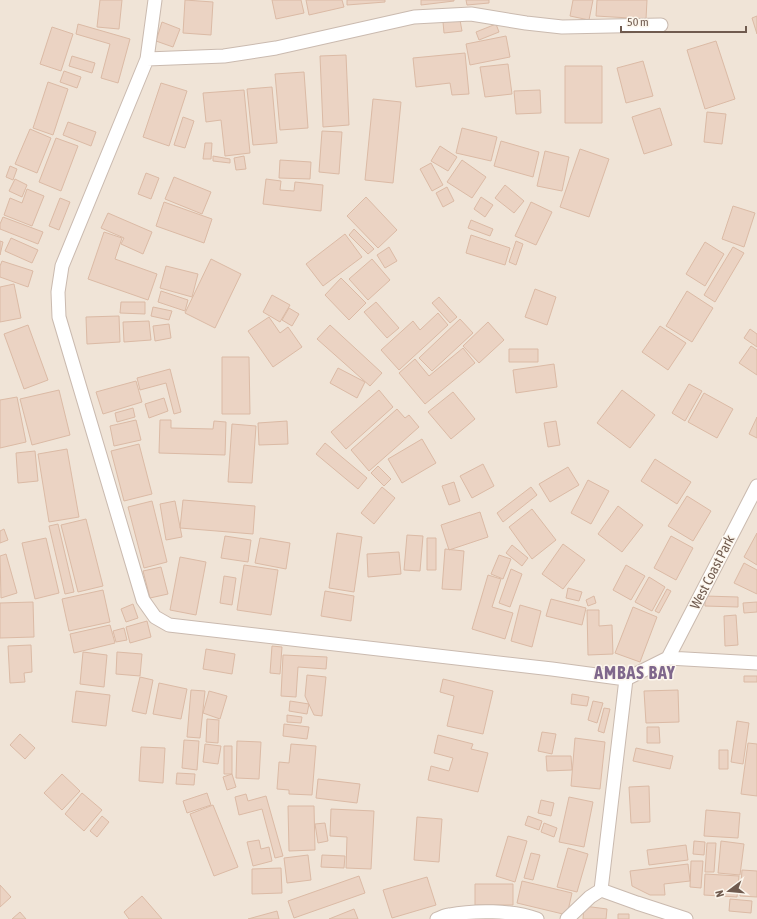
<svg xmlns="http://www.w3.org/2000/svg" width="757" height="919" viewBox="0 0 757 919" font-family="'Asap Condensed',sans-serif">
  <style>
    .residential { fill: #f0e4d7 }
    .building { fill: #ebd3c3; stroke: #dbbaa5 }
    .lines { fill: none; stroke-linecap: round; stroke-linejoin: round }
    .minor-casing { stroke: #cabaaf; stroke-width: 15 }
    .minor { stroke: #fff; stroke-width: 13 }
    .labels { text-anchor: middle; stroke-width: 3; stroke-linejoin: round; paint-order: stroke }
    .street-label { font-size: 14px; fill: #705b4f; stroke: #fcf6ed }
    .district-label { font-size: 18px; font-weight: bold; letter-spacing: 1px; fill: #7f678c; stroke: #fcf6ed }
  </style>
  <rect width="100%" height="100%" fill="#f9f2e7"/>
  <path class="residential" d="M 0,0 L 757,0 L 757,919 L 0,919 Z"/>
  <path class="building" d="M 100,0 L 122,0 L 119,29 L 97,27 Z
    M 185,0 L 213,2 L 211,35 L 183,33 Z
    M 272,0 L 301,0 L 304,13 L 276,19 Z
    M 306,0 L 342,0 L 344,7 L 309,15 Z
    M 347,0 L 385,0 L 385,2 L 347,5 Z
    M 421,0 L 454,0 L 454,1 L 421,5 Z
    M 466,0 L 489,0 L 489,3 L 467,5 Z
    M 573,0 L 593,0 L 589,20 L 570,16 Z
    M 597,0 L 647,0 L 646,19 L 596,16 Z
    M 757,16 L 757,34 L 752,18 Z
    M 460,20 L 462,31 L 444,33 L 443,22 Z
    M 162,22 L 180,29 L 173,47 L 156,41 Z
    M 78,24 L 130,39 L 118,83 L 101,78 L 110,44 L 76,34 Z
    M 496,24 L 499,32 L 479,40 L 476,32 Z
    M 52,27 L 73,34 L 61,71 L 40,64 Z
    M 506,36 L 510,57 L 470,65 L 466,44 Z
    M 716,41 L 735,99 L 705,109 L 687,50 Z
    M 465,53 L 469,94 L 452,95 L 450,83 L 416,87 L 413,58 Z
    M 346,55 L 349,125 L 323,127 L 320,56 Z
    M 72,56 L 95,63 L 92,73 L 69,66 Z
    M 643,61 L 653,96 L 626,103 L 617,68 Z
    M 508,64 L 512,94 L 485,97 L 480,67 Z
    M 565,66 L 602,66 L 602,123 L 565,123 Z
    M 64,71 L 81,77 L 77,88 L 60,82 Z
    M 304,72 L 308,128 L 280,130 L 275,74 Z
    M 48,82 L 68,89 L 53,135 L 33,128 Z
    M 161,83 L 187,91 L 169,146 L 143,137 Z
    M 272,87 L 277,143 L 253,145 L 247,89 Z
    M 244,90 L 250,153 L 225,156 L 221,120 L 206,122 L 203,93 Z
    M 540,90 L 541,113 L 516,114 L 514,91 Z
    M 373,99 L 401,102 L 393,183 L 365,180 Z
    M 660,108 L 672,145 L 644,154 L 632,117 Z
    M 707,112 L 726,114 L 722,144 L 704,142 Z
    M 183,117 L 194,121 L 185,148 L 174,145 Z
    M 68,122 L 96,132 L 91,146 L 63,135 Z
    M 462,128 L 497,137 L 491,161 L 456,153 Z
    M 30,129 L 51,138 L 37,173 L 15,164 Z
    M 322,131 L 342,132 L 339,174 L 319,172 Z
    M 56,138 L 78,146 L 61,191 L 39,182 Z
    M 501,141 L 539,152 L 533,177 L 494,166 Z
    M 205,143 L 212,143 L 211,159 L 203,159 Z
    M 440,146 L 457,157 L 448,171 L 431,161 Z
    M 580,149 L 609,159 L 589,217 L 560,207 Z
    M 545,151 L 569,157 L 562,191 L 537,186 Z
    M 213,156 L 230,159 L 230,163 L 213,161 Z
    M 244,156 L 246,169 L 236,170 L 234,158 Z
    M 280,160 L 311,162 L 310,179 L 279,178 Z
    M 462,160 L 486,177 L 472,198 L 447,182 Z
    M 431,163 L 443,185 L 432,191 L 420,169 Z
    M 10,166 L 17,169 L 13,180 L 6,177 Z
    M 146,173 L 159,178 L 151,199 L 138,194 Z
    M 174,177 L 211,192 L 202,214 L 165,199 Z
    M 15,179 L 27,185 L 22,197 L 9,191 Z
    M 266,179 L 281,181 L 280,190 L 294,191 L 295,182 L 323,185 L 321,211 L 263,204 Z
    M 505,185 L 524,201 L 514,213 L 495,198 Z
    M 447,187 L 454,201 L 443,207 L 436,193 Z
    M 27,189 L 44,196 L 32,226 L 4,215 L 10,198 L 22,203 Z
    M 366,197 L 397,230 L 378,248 L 347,216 Z
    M 481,197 L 493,205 L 485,217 L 474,209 Z
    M 60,198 L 70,202 L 59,230 L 49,226 Z
    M 164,202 L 212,219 L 204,243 L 156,226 Z
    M 531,202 L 552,212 L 536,245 L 515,236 Z
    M 733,206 L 755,213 L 744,247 L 722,239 Z
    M 108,213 L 152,232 L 143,254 L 121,244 L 124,238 L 101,228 Z
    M 3,217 L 43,232 L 38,244 L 0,229 L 0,224 Z
    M 471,220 L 493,229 L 490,236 L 468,228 Z
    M 354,229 L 374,249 L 368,254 L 349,235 Z
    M 104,232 L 122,238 L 115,259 L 157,274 L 148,300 L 88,279 Z
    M 345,234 L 362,257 L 323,286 L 306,264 Z
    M 471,235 L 510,248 L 505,265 L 466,253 Z
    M 11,238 L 38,250 L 32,263 L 5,251 Z
    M 0,241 L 3,242 L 0,255 Z
    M 516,241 L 523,244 L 516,265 L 509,262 Z
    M 705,242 L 724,254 L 705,286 L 686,274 Z
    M 389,247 L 397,261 L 385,268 L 377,255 Z
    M 733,247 L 744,253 L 715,302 L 704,295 Z
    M 211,259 L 241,274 L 215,328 L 185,313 Z
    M 372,259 L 390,280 L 368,300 L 349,279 Z
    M 2,261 L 33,271 L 28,287 L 0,277 L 0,266 Z
    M 166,266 L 198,274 L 192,297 L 160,288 Z
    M 341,278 L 366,303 L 349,320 L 325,295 Z
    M 14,284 L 21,318 L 0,322 L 0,287 Z
    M 535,289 L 556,297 L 547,325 L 525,317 Z
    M 161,291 L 188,300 L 185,311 L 158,302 Z
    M 687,291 L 713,308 L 692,342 L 666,326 Z
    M 272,295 L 290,305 L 280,322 L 263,312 Z
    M 439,297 L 457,317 L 450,323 L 432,303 Z
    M 121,302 L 145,302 L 145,314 L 120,313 Z
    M 376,302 L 399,328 L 387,338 L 364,312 Z
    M 153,307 L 172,311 L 169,320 L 151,316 Z
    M 289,308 L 299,314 L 292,326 L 282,320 Z
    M 438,313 L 448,325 L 399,370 L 381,350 L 413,321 L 420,330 Z
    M 119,316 L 120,342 L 87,344 L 86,317 Z
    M 269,317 L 280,333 L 288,327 L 302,347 L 273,367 L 248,331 Z
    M 460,319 L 473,333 L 432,371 L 419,358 Z
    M 149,321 L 151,340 L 124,342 L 123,322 Z
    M 488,322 L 504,340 L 479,363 L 463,346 Z
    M 169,324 L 171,338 L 155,341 L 153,326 Z
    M 28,325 L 48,380 L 24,389 L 4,334 Z
    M 330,325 L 382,373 L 370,386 L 317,339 Z
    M 660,326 L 686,343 L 668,370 L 642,352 Z
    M 750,329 L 757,334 L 757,347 L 744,338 Z
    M 751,346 L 757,350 L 757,375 L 739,363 Z
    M 463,348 L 475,363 L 425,404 L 399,373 L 415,359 L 429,376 Z
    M 509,349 L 538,349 L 538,362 L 509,362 Z
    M 222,357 L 249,357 L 250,414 L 222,414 Z
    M 554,364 L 557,387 L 516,393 L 513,370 Z
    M 338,368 L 365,382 L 357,398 L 330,383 Z
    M 170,369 L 181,412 L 174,414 L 166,383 L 140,390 L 137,378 Z
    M 136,381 L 142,402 L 103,414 L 96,392 Z
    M 689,384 L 702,391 L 685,421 L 672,413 Z
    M 59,390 L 70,435 L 32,445 L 20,399 Z
    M 379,390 L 393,407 L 346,449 L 331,432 Z
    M 622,390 L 655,415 L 630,448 L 597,423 Z
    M 453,392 L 475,419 L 451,439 L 428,412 Z
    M 704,393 L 733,409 L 717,438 L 688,422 Z
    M 17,397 L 26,442 L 0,448 L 0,400 Z
    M 164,398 L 168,411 L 149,418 L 145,404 Z
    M 133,408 L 135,417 L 117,422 L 115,413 Z
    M 397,409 L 405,418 L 409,415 L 419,427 L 369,471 L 351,450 Z
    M 757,417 L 757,438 L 749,434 Z
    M 136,420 L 141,440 L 114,446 L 110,426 Z
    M 160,420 L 171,420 L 171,428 L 213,429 L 214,421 L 226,422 L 225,455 L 159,453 Z
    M 287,421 L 288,444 L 259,445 L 258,423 Z
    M 556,421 L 560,445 L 548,447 L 544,423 Z
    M 232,424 L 256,426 L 252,483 L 228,482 Z
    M 422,439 L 436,463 L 402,483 L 388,459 Z
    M 325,443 L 367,478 L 358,489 L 316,454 Z
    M 139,444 L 152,494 L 124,501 L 111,451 Z
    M 67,449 L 79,517 L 49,522 L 38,454 Z
    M 35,451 L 38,481 L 18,483 L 16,453 Z
    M 655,459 L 691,482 L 677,504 L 641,481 Z
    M 483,464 L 494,486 L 472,498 L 460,476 Z
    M 378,466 L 391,479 L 384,486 L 371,473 Z
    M 568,467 L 579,485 L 550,502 L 539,484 Z
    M 588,480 L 609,491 L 591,524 L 571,513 Z
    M 454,482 L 460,501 L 449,505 L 442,486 Z
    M 382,487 L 395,498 L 374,524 L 361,513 Z
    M 531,487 L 537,495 L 503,522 L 497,513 Z
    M 687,496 L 711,511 L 693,541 L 668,526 Z
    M 183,500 L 255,506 L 253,534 L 180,528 Z
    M 152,501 L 167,562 L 144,568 L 128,507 Z
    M 175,501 L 182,537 L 166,540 L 160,504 Z
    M 618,506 L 643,525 L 622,552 L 598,534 Z
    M 532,509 L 556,540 L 532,559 L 509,527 Z
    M 480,512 L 488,537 L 449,550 L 441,525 Z
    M 86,519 L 103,586 L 78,592 L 61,525 Z
    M 58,524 L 74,592 L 65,594 L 49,526 Z
    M 4,529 L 8,540 L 0,543 L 0,531 Z
    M 337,533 L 362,537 L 354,592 L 329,588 Z
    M 757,533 L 757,565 L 744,557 Z
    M 407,535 L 423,536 L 420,571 L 404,570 Z
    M 225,536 L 251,540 L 248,562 L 221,558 Z
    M 671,536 L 693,548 L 676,580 L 654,568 Z
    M 46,538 L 59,593 L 35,599 L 22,543 Z
    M 260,538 L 290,543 L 286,569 L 255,563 Z
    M 427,538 L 436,538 L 436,570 L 427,570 Z
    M 563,544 L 585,560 L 563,589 L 542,574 Z
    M 512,545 L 528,558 L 522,566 L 506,553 Z
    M 445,549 L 464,551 L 461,590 L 442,589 Z
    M 399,552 L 401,574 L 368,577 L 367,554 Z
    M 6,554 L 17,593 L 1,598 L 0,556 Z
    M 499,555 L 511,559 L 503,579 L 491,574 Z
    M 180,557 L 206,562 L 196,615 L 170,610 Z
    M 744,563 L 757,570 L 757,594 L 734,583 Z
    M 244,565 L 278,570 L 271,615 L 237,610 Z
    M 626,565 L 645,576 L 631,600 L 613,590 Z
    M 161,567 L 168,594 L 150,598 L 143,571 Z
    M 511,569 L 522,574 L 510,607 L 499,603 Z
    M 488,575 L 501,579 L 492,607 L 513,613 L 505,639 L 472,629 Z
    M 224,576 L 236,578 L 232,605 L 220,603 Z
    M 649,577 L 665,587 L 652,611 L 635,602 Z
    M 568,588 L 582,592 L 579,601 L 566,598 Z
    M 667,589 L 671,591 L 659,613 L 655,611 Z
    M 103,590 L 110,622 L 69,631 L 62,599 Z
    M 325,591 L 354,596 L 351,621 L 321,616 Z
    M 594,596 L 596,603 L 588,606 L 586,600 Z
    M 705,596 L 738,597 L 738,607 L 705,606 Z
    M 551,599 L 586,608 L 582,625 L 546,616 Z
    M 33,602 L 34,637 L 0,638 L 0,603 Z
    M 757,602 L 757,612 L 744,613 L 743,603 Z
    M 133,604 L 138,618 L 126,622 L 121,609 Z
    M 520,605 L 541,611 L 532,647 L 511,641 Z
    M 633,607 L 657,617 L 640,662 L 615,653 Z
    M 587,610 L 599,610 L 599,626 L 612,625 L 613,654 L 588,655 Z
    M 736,615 L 738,645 L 725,646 L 724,616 Z
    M 147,621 L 151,637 L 130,643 L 126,627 Z
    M 110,625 L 115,643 L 74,653 L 70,634 Z
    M 124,628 L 127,640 L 116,642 L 113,631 Z
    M 31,645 L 32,672 L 24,673 L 25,682 L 10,683 L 8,646 Z
    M 272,646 L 282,647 L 280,674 L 270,673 Z
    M 206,649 L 235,654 L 232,674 L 203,669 Z
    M 83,652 L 107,655 L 104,687 L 80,684 Z
    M 117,652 L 142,654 L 140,676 L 116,674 Z
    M 283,655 L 327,657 L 326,669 L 298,667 L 296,697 L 281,696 Z
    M 307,675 L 326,677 L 322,716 L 314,715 L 305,696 Z
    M 744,676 L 757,676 L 757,682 L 744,682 Z
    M 140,677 L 153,680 L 146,714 L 132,711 Z
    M 443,679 L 493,691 L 483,734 L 447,726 L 454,696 L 440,692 Z
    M 159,683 L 187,689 L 181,719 L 153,714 Z
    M 191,690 L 205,691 L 200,738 L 187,737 Z
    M 678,690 L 679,722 L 646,723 L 644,691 Z
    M 76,691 L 110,695 L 106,726 L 72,722 Z
    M 209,691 L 227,696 L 220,719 L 203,713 Z
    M 572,694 L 589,697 L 587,706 L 571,704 Z
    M 290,701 L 309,704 L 307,714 L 289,711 Z
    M 593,701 L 603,703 L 597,723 L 588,720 Z
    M 604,708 L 610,709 L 604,733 L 598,731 Z
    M 287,715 L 302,717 L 301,723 L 287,722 Z
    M 207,719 L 219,720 L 218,743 L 206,742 Z
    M 737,721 L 749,723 L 743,764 L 731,762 Z
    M 284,724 L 309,727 L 307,739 L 283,736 Z
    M 647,727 L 659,727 L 660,743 L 647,743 Z
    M 542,732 L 556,734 L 552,754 L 538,751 Z
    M 20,734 L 35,748 L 25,759 L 10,745 Z
    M 438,735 L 473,744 L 471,749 L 488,753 L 478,792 L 428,780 L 431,766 L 449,771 L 453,758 L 434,753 Z
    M 575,738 L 605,742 L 600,789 L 571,786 Z
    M 184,740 L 199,741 L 197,770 L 182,768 Z
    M 237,741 L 261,742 L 259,779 L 236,778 Z
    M 748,743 L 757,744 L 757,796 L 741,794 Z
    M 205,744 L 221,746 L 218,764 L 203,762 Z
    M 291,744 L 316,746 L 312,795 L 289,794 L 289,790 L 277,789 L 279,762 L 289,763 Z
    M 224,746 L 232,746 L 232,774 L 224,774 Z
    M 141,747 L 165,748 L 163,783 L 139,781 Z
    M 636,748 L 673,756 L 670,769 L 633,761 Z
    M 719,750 L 728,750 L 728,769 L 719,769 Z
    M 546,756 L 571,756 L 572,770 L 547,771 Z
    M 177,773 L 195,774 L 194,785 L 176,784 Z
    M 62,774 L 80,791 L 62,810 L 44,793 Z
    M 232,774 L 236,787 L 227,790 L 223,777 Z
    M 318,779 L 360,784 L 357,803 L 316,798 Z
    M 649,786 L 650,822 L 631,823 L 629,787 Z
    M 82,793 L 102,810 L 84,831 L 65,814 Z
    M 207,793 L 211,805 L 187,813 L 183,801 Z
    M 246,794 L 248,801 L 266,796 L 283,856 L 275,858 L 262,809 L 239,815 L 235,797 Z
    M 569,797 L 593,802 L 584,847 L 559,842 Z
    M 541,800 L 554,803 L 551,816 L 538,813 Z
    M 213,805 L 238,867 L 214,876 L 190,814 Z
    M 288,806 L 314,806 L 315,850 L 289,851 Z
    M 331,809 L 374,811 L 371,869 L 346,868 L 347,837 L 330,836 Z
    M 706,810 L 740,813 L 738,838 L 704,836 Z
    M 102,816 L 109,822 L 97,837 L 90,831 Z
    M 528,816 L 542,821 L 539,830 L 525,825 Z
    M 417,817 L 442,819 L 439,862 L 414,860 Z
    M 325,823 L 328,841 L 318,843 L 315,824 Z
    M 544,823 L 557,828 L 554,837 L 541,832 Z
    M 508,836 L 527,841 L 515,882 L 496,876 Z
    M 259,840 L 261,849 L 269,847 L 272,861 L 253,866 L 247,842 Z
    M 694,841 L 705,842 L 704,855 L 693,854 Z
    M 721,841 L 744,844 L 740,875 L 718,873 Z
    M 707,843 L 716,843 L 714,872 L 705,872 Z
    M 686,845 L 688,860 L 649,865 L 647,850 Z
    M 568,848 L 588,854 L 577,892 L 557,887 Z
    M 531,853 L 540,855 L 533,880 L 524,878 Z
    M 308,855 L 311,880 L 287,883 L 284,858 Z
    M 322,855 L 345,856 L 344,868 L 321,867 Z
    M 691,861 L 703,861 L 701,888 L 690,887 Z
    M 688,864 L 690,881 L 664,884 L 665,895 L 650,895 L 632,886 L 630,871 Z
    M 281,868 L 282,893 L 252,894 L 252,869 Z
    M 742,870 L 757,871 L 757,897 L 740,896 Z
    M 705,874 L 739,876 L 737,897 L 704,895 Z
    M 359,876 L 365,893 L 294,918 L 288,901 Z
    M 427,877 L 436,905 L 392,918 L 383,890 Z
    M 522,881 L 572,893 L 567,915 L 517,903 Z
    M 475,884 L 513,884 L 513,905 L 475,905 Z
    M 0,885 L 11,897 L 0,907 Z
    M 142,896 L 162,919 L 129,919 L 124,912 Z
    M 730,899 L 752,901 L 751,913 L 729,911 Z
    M 584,906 L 607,909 L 606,919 L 583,919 Z
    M 354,909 L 358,919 L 329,919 Z
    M 277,911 L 279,919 L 248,919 Z
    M 20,912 L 26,919 L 12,919 Z
    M 618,914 L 629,914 L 629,919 L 618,919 Z"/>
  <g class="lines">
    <defs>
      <path id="minor" d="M 155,0 L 147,59 L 62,266 L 58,292 L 59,317 L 143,600 L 155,617 L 169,625 L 552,669 L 626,679 L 668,658 L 757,663
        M 147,59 L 224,56 L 276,48 L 414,17 L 471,14 L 526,23 L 562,27 L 661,25
        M 668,658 L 757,486
        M 626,679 L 601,890 L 637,903 L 686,919
        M 437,919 C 441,918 445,915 449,915 C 474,910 512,910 537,919
        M 567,919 L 590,897 L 601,890"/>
    </defs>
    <use href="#minor" class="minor-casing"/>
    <use href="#minor" class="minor"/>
  </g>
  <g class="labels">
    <g class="street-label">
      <text transform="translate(712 572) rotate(-63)" y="5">West Coast Park</text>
    </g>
    <g class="district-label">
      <text x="635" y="679">AMBAS BAY</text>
    </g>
  </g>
  <g transform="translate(729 891) rotate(254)" stroke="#fcf6ed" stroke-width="3" paint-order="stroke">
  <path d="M0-3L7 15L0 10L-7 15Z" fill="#705b4f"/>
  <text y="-6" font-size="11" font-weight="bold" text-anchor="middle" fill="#705b4f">N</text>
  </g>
  <path d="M621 26v6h125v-6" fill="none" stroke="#705b4f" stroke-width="2"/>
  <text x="627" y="26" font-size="12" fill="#705b4f" stroke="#fcf6ed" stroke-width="3" paint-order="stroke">50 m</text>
</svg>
